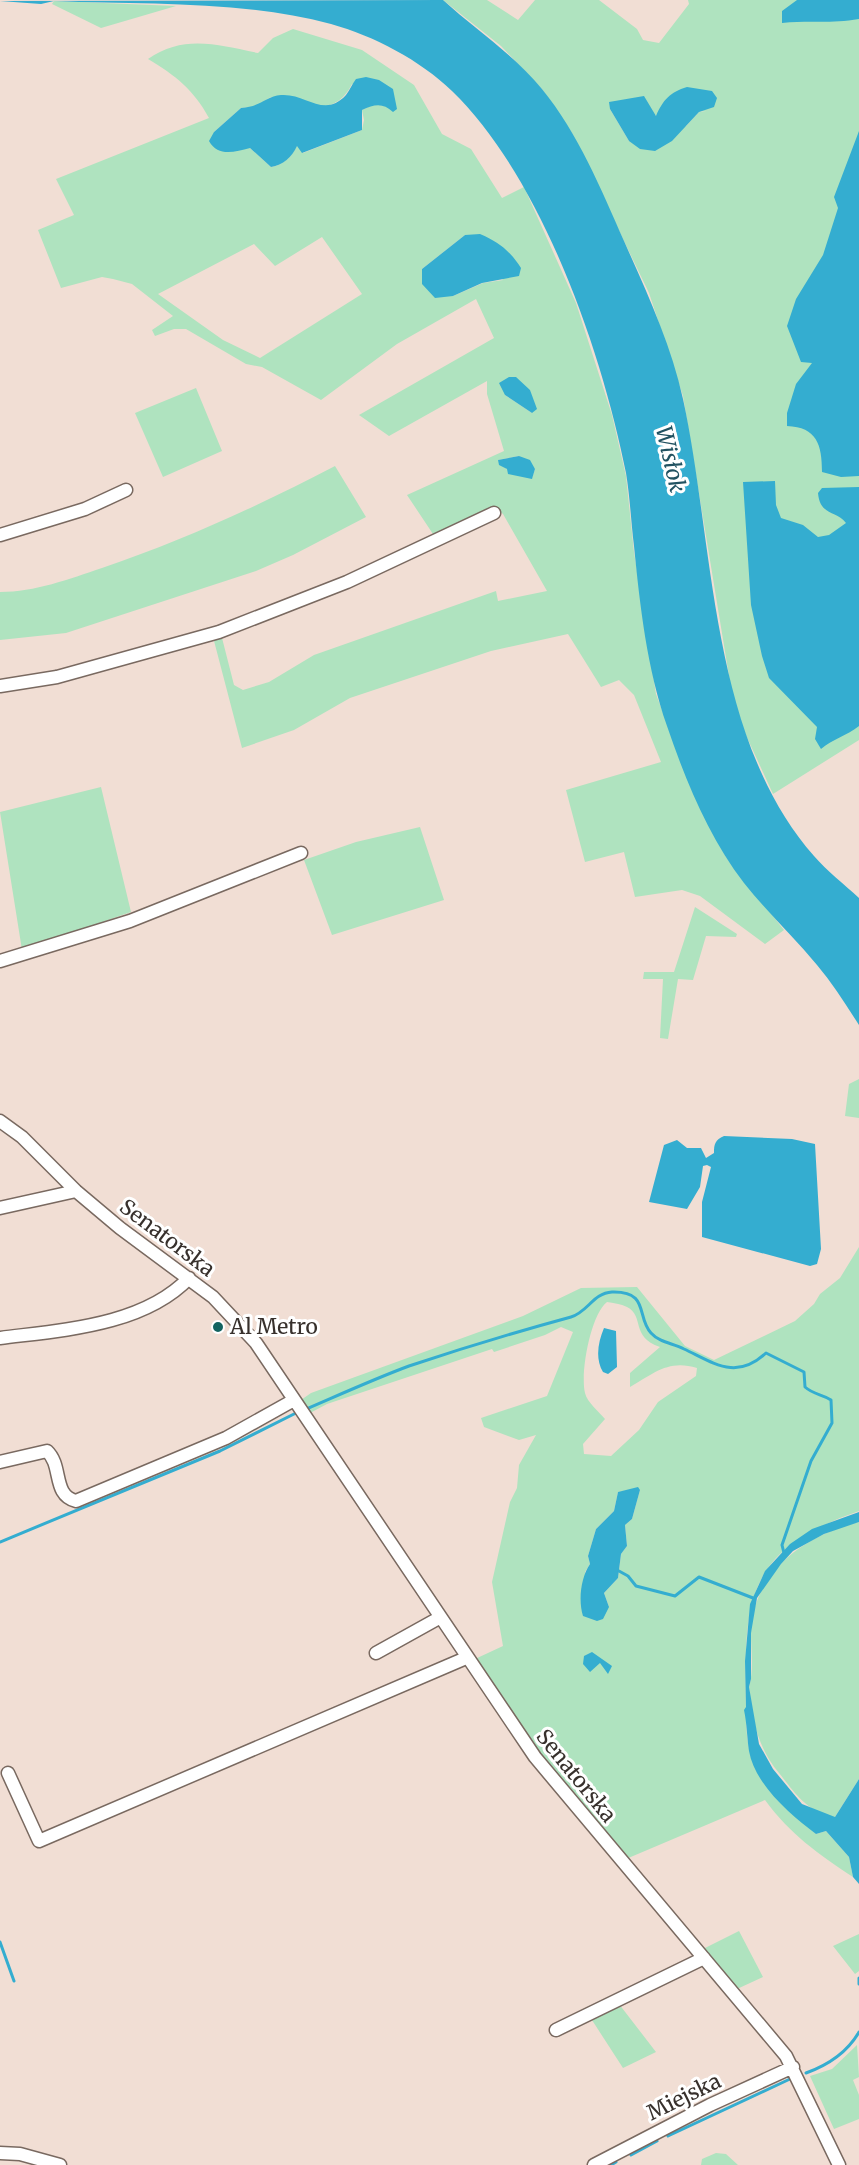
<svg xmlns="http://www.w3.org/2000/svg" width="859" height="2165" viewBox="0 0 859 2165" font-family="Merriweather,serif">
  <style>
    .green { fill: #afe3bf; fill-rule: evenodd }
    .water { fill: #34add0 }
    .lines { fill: none; stroke-linecap: round; stroke-linejoin: round }
    .stream { stroke: #34add0; stroke-width: 3 }
    .minor-casing { stroke: #796960; stroke-width: 15 }
    .minor { stroke: #fff; stroke-width: 12 }
    .poi-dot { fill: #136360; stroke: #fff; stroke-width: 2 }
    .labels { text-anchor: middle; stroke-width: 6; stroke-linejoin: round; paint-order: stroke }
    .street-label { font-size: 21px; fill: #37302c; stroke: #fff }
    .poi-label { font-size: 21px; fill: #37302c; stroke: #fff; text-anchor: start }
    .water-label { font-size: 22px; font-style: italic; fill: #215261; stroke: #fff }
  </style>
  <rect width="100%" height="100%" fill="#f1ded4"/>
  <path class="green" d="M 443,0 L 487,0 L 518,20 L 535,0 L 599,0 L 637,29 L 643,40 L 659,43 L 689,4 L 688,0 L 859,0 L 859,740 L 773,794 L 744,731 L 731,688 L 683,396 L 649,293 L 572,133 L 542,89 L 501,46 ZM 649,108 L 656,116 L 706,111 L 699,112 L 686,126 L 629,141 L 610,109 Z
    M 54,1 L 176,6 L 101,28 L 52,4 Z
    M 293,29 L 362,50 L 414,85 L 442,134 L 471,149 L 502,198 L 524,187 L 576,303 L 612,415 L 626,476 L 634,552 L 656,694 L 691,788 L 726,857 L 784,930 L 765,944 L 700,896 L 682,890 L 635,897 L 624,852 L 585,862 L 566,790 L 661,762 L 634,695 L 619,680 L 601,687 L 568,634 L 491,651 L 350,698 L 294,730 L 242,748 L 213,637 L 221,634 L 234,685 L 243,690 L 269,682 L 314,655 L 496,591 L 498,601 L 547,591 L 503,514 L 497,509 L 435,537 L 407,495 L 504,451 L 487,394 L 487,381 L 389,436 L 359,415 L 494,338 L 476,299 L 397,344 L 321,400 L 262,367 L 246,364 L 186,329 L 174,329 L 155,336 L 152,330 L 173,316 L 132,284 L 113,279 L 102,277 L 61,288 L 38,230 L 74,215 L 56,179 L 209,118 C 194,90 175,75 148,59 C 184,34 218,45 258,53 L 273,38 ZM 352,84 L 397,108 L 374,104 L 362,110 L 364,120 L 362,130 L 303,153 L 297,145 C 292,157 283,165 271,167 L 250,148 L 214,132 L 241,108 L 255,107 L 271,97 C 303,104 334,120 352,84 ZM 465,235 L 503,280 L 483,283 L 453,296 L 422,269 ZM 322,237 L 362,294 L 260,358 L 223,340 L 158,294 L 254,244 L 275,266 ZM 530,390 L 532,413 L 505,395 ZM 519,456 L 535,469 L 532,478 L 507,469 L 498,460 Z
    M 196,388 L 222,451 L 163,477 L 135,413 Z
    M 335,466 L 366,517 L 293,555 L 256,571 L 66,633 L 0,640 L 0,592 C 35,592 69,579 102,568 C 184,540 258,506 335,466 Z
    M 101,787 L 131,912 L 22,950 L 0,812 Z
    M 420,827 L 444,900 L 332,935 L 304,860 L 356,842 Z
    M 695,907 L 737,934 L 736,937 L 706,936 L 693,980 L 678,979 L 668,1039 L 660,1038 L 663,979 L 643,979 L 644,972 L 674,972 Z
    M 859,1079 L 859,1118 L 845,1116 L 849,1084 Z
    M 859,1247 L 859,1511 C 747,1550 744,1597 746,1705 C 746,1726 746,1751 757,1770 C 771,1795 797,1815 816,1834 L 826,1831 L 849,1857 L 853,1877 C 818,1854 790,1834 765,1800 L 626,1859 L 556,1778 L 475,1659 L 503,1646 L 492,1582 L 510,1502 L 517,1488 L 519,1465 L 536,1435 L 519,1440 L 484,1427 L 481,1418 L 547,1396 L 573,1332 L 561,1327 L 545,1335 L 494,1352 L 492,1349 L 327,1404 L 310,1413 L 301,1400 L 311,1393 L 523,1316 L 581,1288 L 637,1287 L 685,1346 L 714,1360 L 795,1321 L 814,1304 L 820,1294 L 840,1278 ZM 607,1302 C 613,1303 621,1304 627,1307 C 645,1316 630,1337 660,1347 L 630,1373 L 630,1387 C 654,1373 669,1359 697,1368 L 696,1376 L 658,1402 L 639,1430 L 611,1456 L 584,1454 L 583,1444 L 605,1419 C 599,1412 587,1402 585,1393 C 580,1372 591,1314 607,1302 ZM 640,1490 L 632,1519 L 625,1525 L 627,1546 L 621,1554 L 618,1578 L 604,1593 L 609,1607 L 585,1572 L 590,1564 L 588,1556 L 596,1529 L 614,1511 L 618,1492 Z
    M 859,1522 L 859,1779 L 835,1817 L 830,1817 C 804,1808 795,1793 779,1773 C 758,1748 752,1720 749,1687 C 754,1670 751,1650 751,1632 C 753,1572 805,1535 859,1522 Z
    M 739,1931 L 763,1977 L 737,1989 L 703,1949 Z
    M 859,1934 L 859,1971 L 855,1974 L 833,1946 Z
    M 619,2004 L 656,2052 L 623,2068 L 590,2017 Z
    M 857,2045 L 859,2077 L 853,2080 L 859,2095 L 859,2119 L 834,2129 L 810,2076 L 832,2069 Z
    M 716,2153 L 726,2154 L 738,2165 L 701,2165 L 702,2159 Z"/>
  <path class="water" d="M 443,0 C 476,30 513,54 542,89 C 578,133 601,189 624,241 C 647,293 671,344 683,399 C 715,547 709,736 814,856 C 827,871 844,884 859,898 L 859,1025 C 846,1005 833,984 817,965 C 794,937 767,912 744,883 C 709,838 685,779 667,726 C 647,669 640,606 634,546 C 631,522 630,497 626,473 C 602,352 542,178 452,91 C 420,60 374,36 331,24 C 242,0 146,5 54,1 L 41,4 L 0,1 Z
    M 797,0 L 859,0 L 859,19 C 831,24 810,20 782,23 L 782,11 Z
    M 366,77 L 379,80 L 393,89 L 397,109 L 393,112 C 383,103 375,104 362,110 L 362,130 L 302,153 L 297,146 C 292,157 283,165 271,167 L 250,148 C 234,152 218,157 209,141 L 214,132 L 241,108 C 261,107 266,96 281,95 C 306,93 324,119 346,95 C 350,90 352,84 356,79 Z
    M 687,87 L 712,91 L 717,98 L 714,107 L 699,112 L 672,141 L 655,151 L 640,149 L 629,141 L 610,109 L 609,102 L 644,96 L 656,116 C 663,100 670,92 687,87 Z
    M 859,131 L 859,476 L 841,477 L 822,472 C 822,445 817,427 787,426 L 787,413 L 796,384 L 812,363 L 801,362 L 787,326 L 796,299 L 823,255 L 838,208 L 834,197 Z
    M 480,234 C 499,242 510,251 521,268 L 519,276 L 482,283 L 453,296 L 435,298 L 422,284 L 422,269 L 465,235 Z
    M 509,377 L 516,377 L 530,390 L 537,409 L 532,413 L 505,395 L 499,383 Z
    M 519,456 L 530,460 L 535,469 L 532,479 L 508,474 L 507,469 L 499,465 L 498,460 Z
    M 775,481 L 776,505 L 781,518 L 803,525 L 818,537 L 829,535 L 846,523 C 836,510 820,516 818,493 L 822,488 L 859,487 L 859,726 C 846,736 833,739 821,749 L 815,739 L 817,727 L 769,678 L 762,656 L 751,605 L 743,482 Z
    M 724,1136 L 792,1139 L 815,1144 L 821,1249 L 817,1264 L 810,1266 L 702,1237 L 702,1202 L 711,1167 L 707,1165 L 703,1166 L 700,1187 L 687,1209 L 649,1202 L 664,1145 L 677,1140 L 687,1148 L 701,1148 L 706,1158 L 714,1153 C 714,1144 715,1140 724,1136 Z
    M 604,1328 L 616,1331 L 617,1367 L 608,1374 L 603,1372 C 595,1359 598,1342 604,1328 Z
    M 638,1487 L 640,1490 L 632,1519 L 625,1525 L 627,1546 L 621,1554 L 618,1578 L 604,1593 L 609,1607 L 603,1619 L 597,1621 L 583,1616 C 578,1600 581,1577 590,1564 L 588,1556 L 596,1529 L 614,1511 L 618,1492 Z
    M 859,1512 L 859,1522 L 824,1534 L 793,1551 L 781,1564 L 757,1598 L 751,1633 L 751,1679 L 749,1687 L 759,1744 L 773,1769 L 802,1804 L 835,1817 L 859,1779 L 859,1884 L 853,1877 L 849,1857 L 826,1831 L 816,1834 C 791,1815 755,1785 749,1751 C 747,1738 747,1724 744,1710 L 746,1707 L 745,1661 L 750,1604 L 765,1571 L 790,1544 L 812,1529 Z
    M 592,1652 L 612,1666 L 608,1674 L 600,1663 L 590,1672 L 583,1664 L 584,1656 Z"/>
  <g class="lines">
    <path class="stream" d="M 304,1410 C 339,1395 374,1379 409,1366 C 463,1348 516,1332 571,1317 C 588,1312 593,1293 612,1292 C 650,1291 636,1317 651,1333 C 660,1343 673,1343 684,1349 C 714,1363 736,1381 766,1353 L 804,1372 L 805,1387 C 814,1395 822,1394 831,1400 L 832,1423 L 811,1461 L 782,1545 L 784,1553
      M 0,1542 L 220,1451 L 298,1412
      M 619,1571 L 628,1576 L 636,1586 L 675,1596 L 699,1577 L 753,1598
      M 0,1942 L 14,1981
      M 859,1978 L 859,1984
      M 806,2073 C 828,2065 847,2053 859,2032
      M 668,2136 L 790,2079
      M 631,2155 L 657,2141
      M 611,2165 L 616,2162"/>
    <defs>
      <path id="minor" d="M 0,535 L 85,509 L 126,490
        M 0,686 L 57,677 L 219,632 L 347,582 L 494,513
        M 0,961 L 130,921 L 301,853
        M 0,1121 L 22,1137 L 76,1191 L 120,1228 L 213,1297 L 256,1343 L 535,1757 L 786,2056 L 839,2165
        M 0,1208 L 76,1191
        M 0,1338 C 62,1330 143,1326 189,1278
        M 0,1462 L 47,1451 C 63,1466 52,1495 76,1501 L 226,1438 L 294,1400
        M 376,1653 L 439,1618
        M 8,1773 L 39,1841 L 466,1658
        M 556,2030 L 704,1958
        M 0,2153 L 20,2154 L 60,2165
        M 594,2165 L 710,2105 L 793,2067"/>
    </defs>
    <use href="#minor" class="minor-casing"/>
    <use href="#minor" class="minor"/>
  </g>
  <circle class="poi-dot" cx="218" cy="1327" r="6"/>
  <g class="labels">
    <g class="street-label">
      <text transform="translate(167 1238) rotate(37)" y="7">Senatorska</text>
      <text transform="translate(576 1776) rotate(51)" y="7">Senatorska</text>
      <text transform="translate(684 2097) rotate(-26)" y="7">Miejska</text>
    </g>
    <g class="poi-label">
      <text x="230" y="1334">Al Metro</text>
    </g>
    <g class="water-label">
      <text transform="translate(671 459) rotate(77)" y="8">Wisłok</text>
    </g>
  </g>
</svg>
